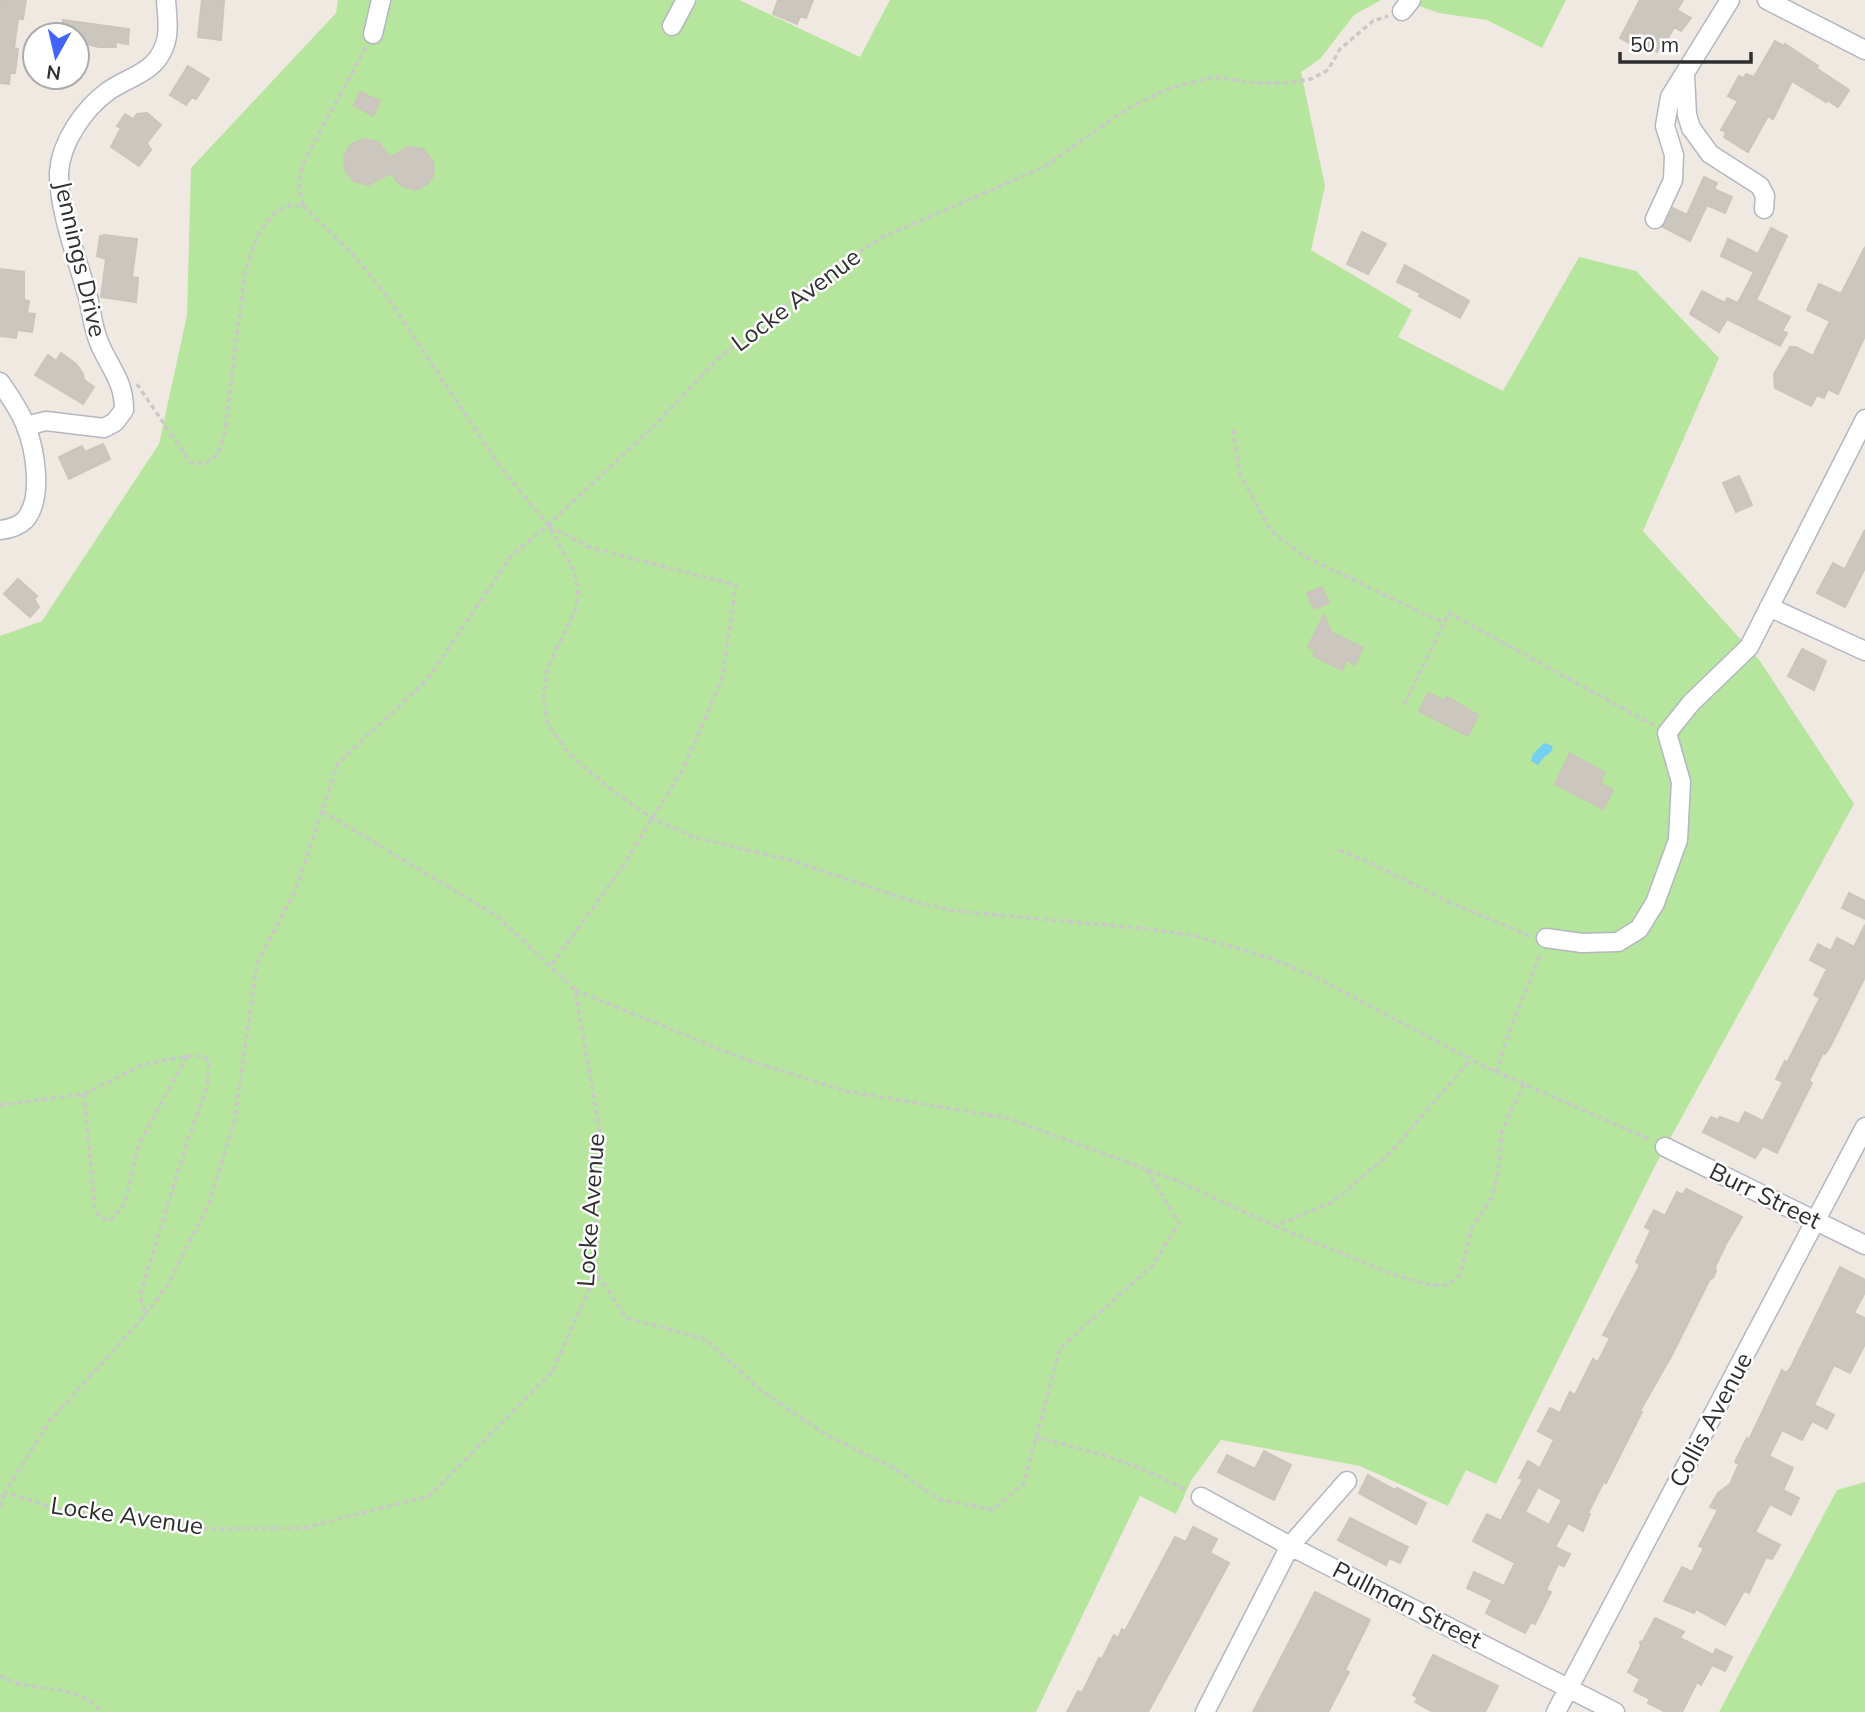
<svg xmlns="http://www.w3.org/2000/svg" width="1865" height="1712" viewBox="0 0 1865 1712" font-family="Mulish,sans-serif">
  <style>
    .green { fill: #b6e59e }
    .water { fill: #75cff0 }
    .building { fill: #cbc7bf; stroke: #cbc5ba; stroke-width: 2; fill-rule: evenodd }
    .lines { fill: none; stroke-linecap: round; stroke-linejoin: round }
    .minor-casing { stroke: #b4b7c1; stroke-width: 21 }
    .path { stroke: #c9c9c9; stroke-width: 3.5; stroke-dasharray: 5 3.5; stroke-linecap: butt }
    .minor { stroke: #fff; stroke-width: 18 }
    .labels { text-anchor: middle; stroke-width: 5; stroke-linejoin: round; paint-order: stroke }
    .street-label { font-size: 24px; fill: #2e2e2e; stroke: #fff }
  </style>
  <rect width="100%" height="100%" fill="#efe9e1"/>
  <path class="green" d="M 338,0 L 739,0 L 860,57 L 890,0 L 1381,0 L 1354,15 L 1320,59 L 1301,72 L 1325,186 L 1311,250 L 1412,310 L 1398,337 L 1503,391 L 1579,257 L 1636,271 L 1719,358 L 1643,531 L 1760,661 L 1854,804 L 1655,1166 L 1496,1484 L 1466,1470 L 1448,1506 L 1360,1466 L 1221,1440 L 1192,1479 L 1176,1514 L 1140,1496 L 1036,1712 L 0,1712 L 0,636 L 42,621 L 159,444 L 187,315 L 191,168 L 336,13 Z
    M 1402,0 L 1566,0 L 1542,48 L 1487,20 L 1439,13 Z
    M 1865,1482 L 1865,1712 L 1719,1712 L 1837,1490 Z"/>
  <path class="water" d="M 1544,743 L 1553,746 L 1551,752 L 1544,757 L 1538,765 L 1531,761 L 1533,754 Z"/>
  <path class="building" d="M 0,0 L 26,0 L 23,19 L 18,19 L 14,48 L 18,49 L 15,73 L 10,73 L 9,84 L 0,83 Z
    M 202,0 L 224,0 L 221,40 L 198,37 Z
    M 778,0 L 813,0 L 806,18 L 800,16 L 797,24 L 773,14 Z
    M 1640,0 L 1683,0 L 1677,10 L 1691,18 L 1681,31 L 1674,27 L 1664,46 L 1661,44 L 1657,52 L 1641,44 L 1639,48 L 1620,38 Z
    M 63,20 L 129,29 L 128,44 L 115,42 L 116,47 L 99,47 L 77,42 L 77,35 L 61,35 Z
    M 1775,41 L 1784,46 L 1785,44 L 1818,66 L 1816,68 L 1849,90 L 1838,107 L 1827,100 L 1826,102 L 1792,81 L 1773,119 L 1768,116 L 1748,152 L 1724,137 L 1726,132 L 1721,130 L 1738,101 L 1728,96 L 1739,76 L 1744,78 L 1746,74 L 1754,77 Z
    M 188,66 L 209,79 L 196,99 L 192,97 L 186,105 L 170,95 Z
    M 360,92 L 380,101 L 373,116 L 354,105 Z
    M 147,113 L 161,125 L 147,143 L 151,150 L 139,166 L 111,147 L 121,128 L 117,126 L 125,114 L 133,119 L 137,114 Z
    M 364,139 L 378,142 L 390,157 L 408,147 L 423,149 L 433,161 L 434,170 L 432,178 L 426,185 L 415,190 L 400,185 L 391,173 L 368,185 L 354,181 L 345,170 L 344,156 L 351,144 Z
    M 1704,177 L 1717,183 L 1714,189 L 1732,197 L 1725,213 L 1707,205 L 1690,241 L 1663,227 L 1673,208 L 1687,215 Z
    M 1771,228 L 1787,236 L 1756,300 L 1790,317 L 1782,331 L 1787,333 L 1780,346 L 1727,319 L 1719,332 L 1690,314 L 1702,291 L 1725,303 L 1727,298 L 1738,303 L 1754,272 L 1721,256 L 1728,239 L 1758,254 Z
    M 1362,232 L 1386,244 L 1368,274 L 1347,264 Z
    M 104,235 L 137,239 L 132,277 L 138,278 L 136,302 L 101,297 L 106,259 L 97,256 L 100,236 Z
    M 1865,247 L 1865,336 L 1838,394 L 1828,389 L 1824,398 L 1817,395 L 1811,406 L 1775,388 L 1774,374 L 1790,347 L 1796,347 L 1813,356 L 1830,321 L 1807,310 L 1819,284 L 1841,294 Z
    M 1405,265 L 1469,301 L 1460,318 L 1419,296 L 1420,293 L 1397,282 Z
    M 0,269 L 24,272 L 24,300 L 29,301 L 27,313 L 35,314 L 32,332 L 17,330 L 16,338 L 0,336 Z
    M 61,353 L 76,364 L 83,374 L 84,380 L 94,387 L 83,404 L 35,375 L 48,355 L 56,361 Z
    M 103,444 L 110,459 L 69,479 L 59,457 L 82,446 L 85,452 Z
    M 1739,476 L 1752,505 L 1736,512 L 1723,483 Z
    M 1865,530 L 1865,568 L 1845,607 L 1817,593 L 1833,563 L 1844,569 L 1846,567 Z
    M 18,579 L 37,596 L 34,599 L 39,607 L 30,617 L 4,594 Z
    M 1322,587 L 1329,603 L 1314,609 L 1307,593 Z
    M 1324,615 L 1331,632 L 1363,648 L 1355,665 L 1347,660 L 1342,670 L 1313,656 L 1315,650 L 1308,647 Z
    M 1802,649 L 1826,661 L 1814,690 L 1788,676 Z
    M 1428,693 L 1445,701 L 1447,697 L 1478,715 L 1468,736 L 1419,711 Z
    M 1570,753 L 1605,773 L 1600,783 L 1613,790 L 1603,809 L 1555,784 Z
    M 1849,893 L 1865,901 L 1865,919 L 1842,908 Z
    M 1865,925 L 1865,977 L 1831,1045 L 1825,1054 L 1823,1053 L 1809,1081 L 1812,1083 L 1777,1153 L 1763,1146 L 1755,1158 L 1703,1132 L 1711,1117 L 1718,1120 L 1720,1117 L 1739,1124 L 1745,1112 L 1763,1121 L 1783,1082 L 1776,1079 L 1785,1061 L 1787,1063 L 1820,998 L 1814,995 L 1827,969 L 1810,960 L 1818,944 L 1831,951 L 1837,938 L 1854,947 Z
    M 1686,1189 L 1742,1217 L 1726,1244 L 1715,1267 L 1716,1271 L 1713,1278 L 1710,1279 L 1673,1353 L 1640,1411 L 1642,1412 L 1606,1483 L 1604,1481 L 1588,1513 L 1590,1514 L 1583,1531 L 1568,1523 L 1555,1547 L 1570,1554 L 1564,1566 L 1558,1564 L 1546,1590 L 1551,1592 L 1535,1624 L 1531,1622 L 1525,1633 L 1486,1613 L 1492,1600 L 1467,1588 L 1474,1572 L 1504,1586 L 1515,1563 L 1473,1541 L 1487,1514 L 1501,1521 L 1523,1479 L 1519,1478 L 1528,1461 L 1540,1468 L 1554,1440 L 1538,1431 L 1550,1408 L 1560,1413 L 1570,1392 L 1575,1395 L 1593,1359 L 1598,1362 L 1610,1338 L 1603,1335 L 1640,1265 L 1636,1262 L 1651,1230 L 1645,1227 L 1654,1210 L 1665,1216 L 1677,1192 L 1683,1195 ZM 1538,1487 L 1562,1500 L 1549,1525 L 1525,1512 Z
    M 1840,1267 L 1865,1280 L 1865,1292 L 1854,1313 L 1865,1318 L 1865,1344 L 1850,1373 L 1834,1365 L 1814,1405 L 1834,1415 L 1827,1429 L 1812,1421 L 1802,1440 L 1782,1430 L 1769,1456 L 1793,1468 L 1783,1490 L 1799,1498 L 1791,1515 L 1770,1504 L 1755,1532 L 1780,1545 L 1772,1559 L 1766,1557 L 1749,1593 L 1744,1591 L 1725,1625 L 1696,1609 L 1694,1613 L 1664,1601 L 1682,1567 L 1692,1572 L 1704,1548 L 1699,1546 L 1718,1510 L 1710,1507 L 1718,1493 L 1730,1484 L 1739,1464 L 1735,1462 L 1747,1438 L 1749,1440 L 1782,1370 L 1786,1373 L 1790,1369 Z
    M 1264,1451 L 1291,1465 L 1274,1500 L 1218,1472 L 1227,1455 L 1255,1469 Z
    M 1368,1475 L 1395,1490 L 1397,1488 L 1426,1503 L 1416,1524 L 1359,1493 Z
    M 1350,1518 L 1408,1547 L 1400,1563 L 1389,1558 L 1386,1565 L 1338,1540 Z
    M 1193,1527 L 1217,1539 L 1210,1553 L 1229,1563 L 1148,1712 L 1067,1712 L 1078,1691 L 1082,1693 L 1099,1658 L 1102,1659 L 1114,1635 L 1118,1638 L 1122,1629 L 1125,1631 L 1175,1537 L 1186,1542 Z
    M 1315,1592 L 1370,1620 L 1345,1670 L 1349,1672 L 1328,1712 L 1253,1712 Z
    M 1655,1618 L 1684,1632 L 1680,1638 L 1713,1655 L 1716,1649 L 1732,1657 L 1725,1671 L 1712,1665 L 1701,1685 L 1697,1682 L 1682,1712 L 1666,1712 L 1648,1703 L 1650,1699 L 1634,1691 L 1640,1679 L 1628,1672 L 1641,1646 L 1640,1642 L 1643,1641 Z
    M 1433,1655 L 1498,1686 L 1485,1712 L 1433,1712 L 1415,1702 L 1418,1698 L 1413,1695 Z"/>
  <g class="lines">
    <defs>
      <path id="minor" d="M 1767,0 L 1865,50
        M 1402,11 L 1411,0
        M 672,26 L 686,0
        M 373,34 L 381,0
        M 1685,75 L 1687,115 L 1691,128 L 1710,154 L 1760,186 L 1765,196 L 1764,209
        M 1655,219 L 1673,180 L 1674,155 L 1665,126 L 1670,97 L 1730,0
        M 0,382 C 9,395 19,409 25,424 C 35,448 44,498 25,520 C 18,527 9,529 0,530
        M 26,426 L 46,421 L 104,428 L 115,422 L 124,410 C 124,382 112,371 101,347 C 94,333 92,316 89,301 C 79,264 58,209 59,172 C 61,142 84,109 107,92 C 127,77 154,74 164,47 C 170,33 167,15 166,0
        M 1769,607 L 1865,651
        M 1546,938 L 1582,943 L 1618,942 L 1639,929 L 1655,903 L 1678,840 L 1681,782 L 1667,733 L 1691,703 L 1749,647 L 1865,419
        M 1665,1147 L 1865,1245
        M 1201,1497 L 1290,1546 L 1615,1712
        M 1205,1712 L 1290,1546 L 1347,1481
        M 1556,1712 L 1865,1127"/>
    </defs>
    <use href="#minor" class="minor-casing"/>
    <path class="path" d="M 303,206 L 351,252 L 386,295 L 499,465 L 548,525 L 574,571 L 578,591 L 576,608 L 548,667 L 543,697 L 548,724 L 569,754 L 613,791 L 652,818 L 696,838 L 789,860 L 908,900 L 955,911 L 1149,929 L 1196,936 L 1272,959 L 1313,976 L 1490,1069 L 1651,1140
      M 137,384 L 190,462 L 204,464 L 218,454 L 225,431 L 245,272 L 257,236 L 272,215 L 289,205 L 303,206 L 299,188 L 302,165 L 366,47
      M 1233,430 L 1240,474 L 1271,531 L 1304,556 L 1426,615 L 1445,622
      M 549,526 L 589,547 L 736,585 L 722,679 L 684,767 L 623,866 L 550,967
      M 1404,705 L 1449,613 L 1653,725
      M 322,811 L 497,916 L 575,990 L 601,1138 L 591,1285 L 552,1372 L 429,1496 L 304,1528 L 182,1529 L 63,1511 L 5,1492 L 49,1422 L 145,1315 L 167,1286 L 209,1204 L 235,1118 L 257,963 L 295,891 L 338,763 L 427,680 L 511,556 L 548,525 L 656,424 L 717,359 L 829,271 L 883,237 L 1044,167 L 1128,108 L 1170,88 L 1213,77 L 1255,83 L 1285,83 L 1311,79 L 1328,70 L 1340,49 L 1373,21 L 1388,16
      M 1339,850 L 1371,863 L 1449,902 L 1530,936
      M 575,990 L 744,1059 L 845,1091 L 1007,1118 L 1173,1179 L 1275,1226 L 1332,1202 L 1391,1152 L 1470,1060
      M 1496,1072 L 1510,1029 L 1541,953
      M 84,1094 L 95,1211 L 102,1218 L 111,1220 L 125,1203 L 139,1144 L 187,1056
      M 0,1105 L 84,1094 L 144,1064 L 195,1055 L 209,1060 L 207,1088 L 188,1139 L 140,1295 L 145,1315
      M 1275,1226 L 1392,1274 L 1429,1285 L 1447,1285 L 1460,1275 L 1472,1227 L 1492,1198 L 1498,1174 L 1502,1130 L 1524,1084
      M 593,1269 L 627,1318 L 705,1339 L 762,1391 L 826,1435 L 894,1468 L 938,1499 L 993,1510 L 1024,1483 L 1060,1348 L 1152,1266 L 1179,1223 L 1146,1169
      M 1036,1437 C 1090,1451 1137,1463 1186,1490
      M 0,1507 L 5,1492
      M 0,1676 C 38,1696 68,1679 103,1712"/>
    <use href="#minor" class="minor"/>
  </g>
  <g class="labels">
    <g class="street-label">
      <text transform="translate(80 259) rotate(77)" y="8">Jennings Drive</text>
      <text transform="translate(796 300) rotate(-37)" y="8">Locke Avenue</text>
      <text transform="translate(1765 1196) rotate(26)" y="8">Burr Street</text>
      <text transform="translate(591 1210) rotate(-86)" y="8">Locke Avenue</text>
      <text transform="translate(1711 1420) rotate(-62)" y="8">Collis Avenue</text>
      <text transform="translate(127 1516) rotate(8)" y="8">Locke Avenue</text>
      <text transform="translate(1407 1605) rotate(27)" y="8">Pullman Street</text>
    </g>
  </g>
  <g transform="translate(56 56) rotate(188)"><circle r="33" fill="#ffffff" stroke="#ababab" stroke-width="2"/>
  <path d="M0-5L12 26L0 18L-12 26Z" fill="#4264fb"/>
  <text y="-10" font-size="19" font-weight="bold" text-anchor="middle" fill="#2e2e2e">N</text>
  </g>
  <path d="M1620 52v10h131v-10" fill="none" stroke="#2e2e2e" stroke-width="3.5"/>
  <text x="1630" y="52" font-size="21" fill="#2e2e2e" stroke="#ffffff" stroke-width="5" paint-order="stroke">50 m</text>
</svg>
